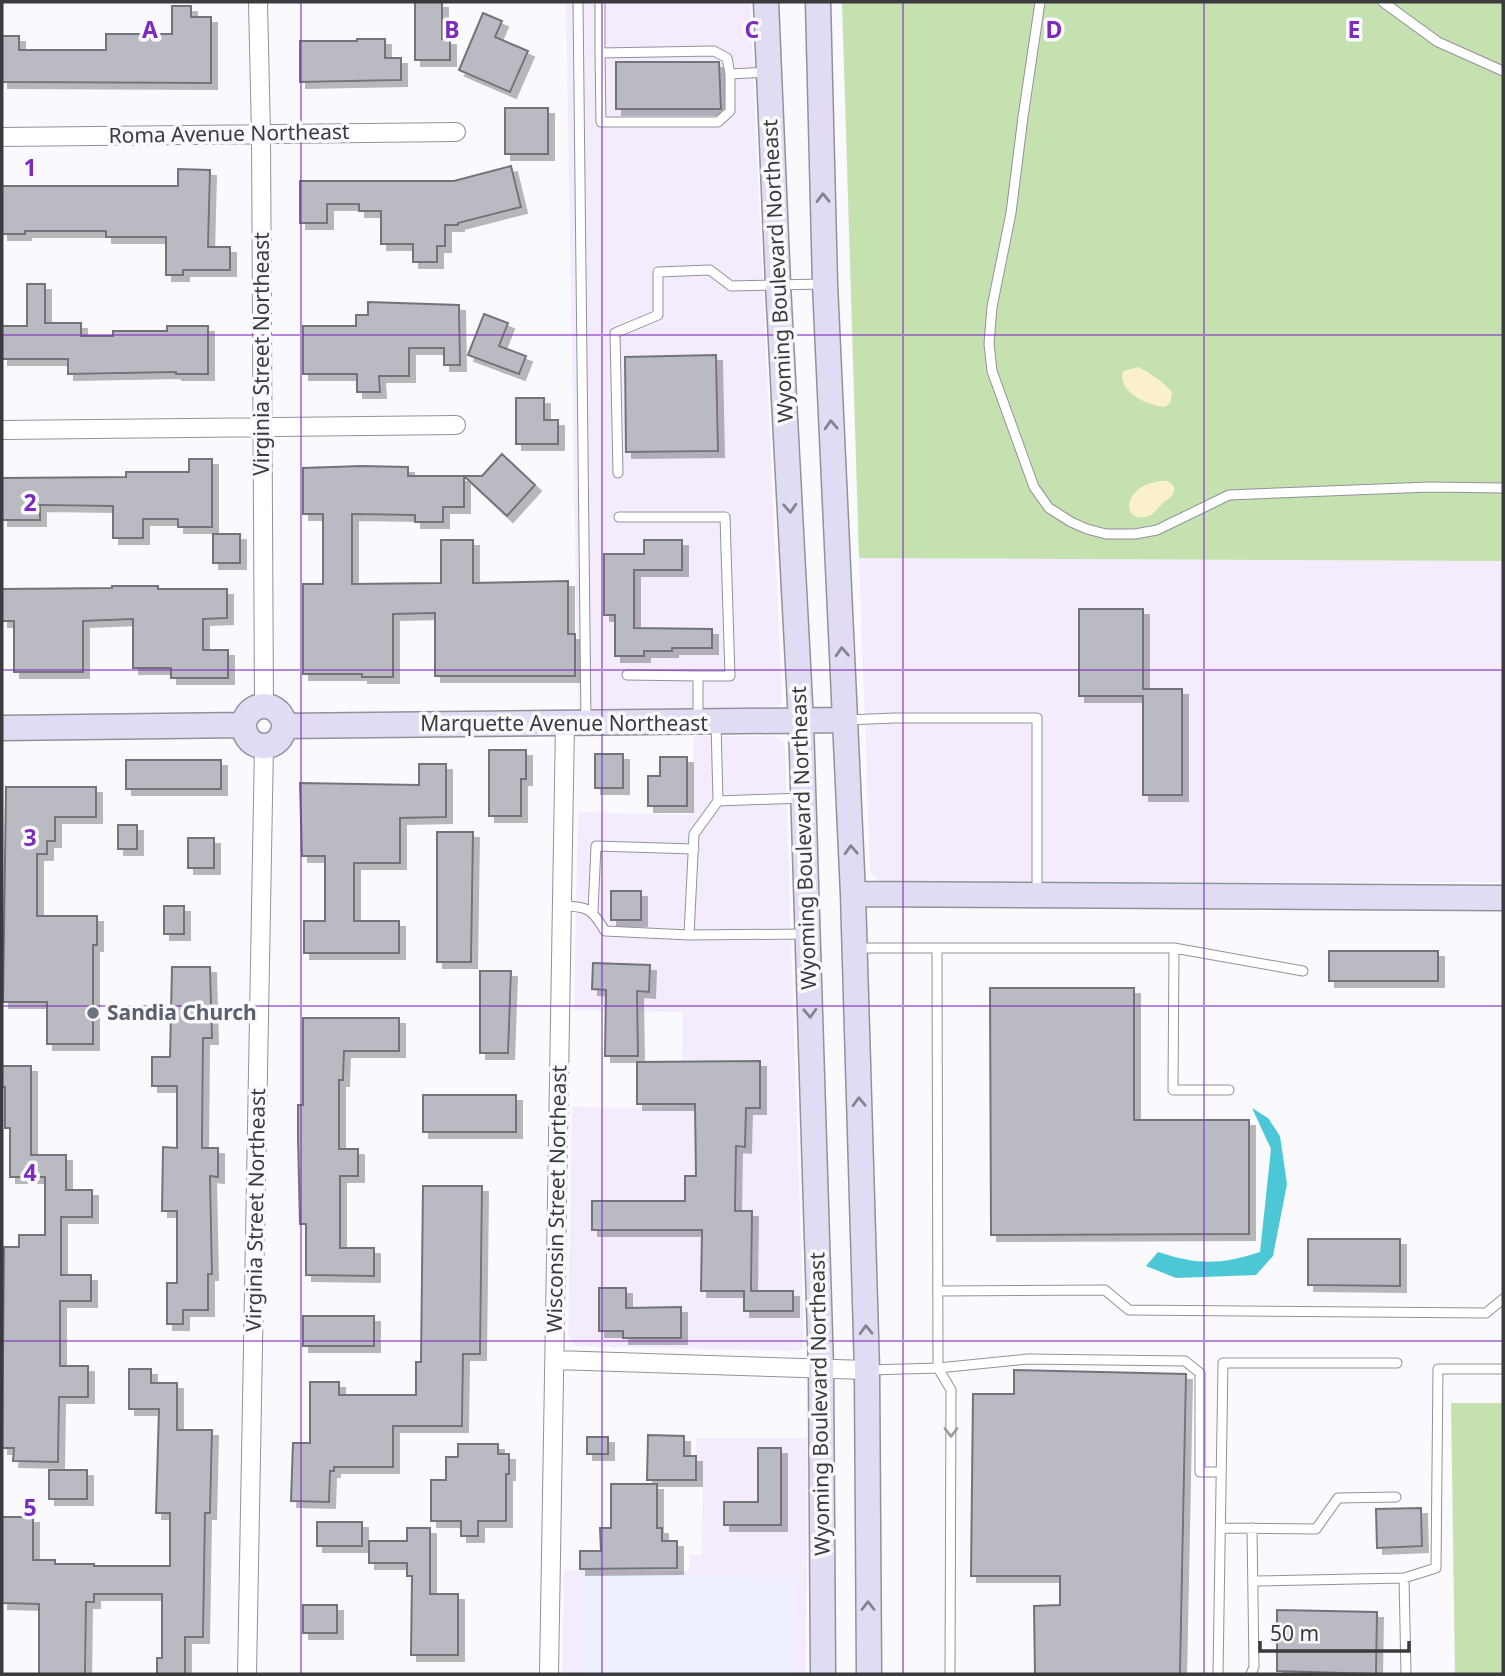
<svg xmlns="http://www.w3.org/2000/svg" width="1505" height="1676" viewBox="0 0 1505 1676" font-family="'Noto Sans',sans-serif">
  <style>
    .commercial { fill: #f4ecfd }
    .built { fill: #eff0ff }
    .green { fill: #c5e1af }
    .sand { fill: #faf0cb }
    .water { fill: #4cc7d6 }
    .building { fill: #babbc2; stroke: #73737a; stroke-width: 2; filter: url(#shadow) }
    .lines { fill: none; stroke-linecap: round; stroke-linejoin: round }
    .lane-casing { stroke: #929299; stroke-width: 11 }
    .street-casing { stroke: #929299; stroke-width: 20 }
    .secondary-casing { stroke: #929299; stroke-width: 27 }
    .lane { stroke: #fff; stroke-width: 9 }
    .street { stroke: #fff; stroke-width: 18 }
    .secondary { stroke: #e1dbf3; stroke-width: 24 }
    .oneway { stroke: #86838f }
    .oneway2 { stroke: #9d9d9e }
    .grid { fill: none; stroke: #7b2cbf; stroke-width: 2; stroke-opacity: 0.55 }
    .worship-dot { fill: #6b7280; stroke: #f9f9fe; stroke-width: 2.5 }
    .labels { text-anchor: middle; stroke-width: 7; stroke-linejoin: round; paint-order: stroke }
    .street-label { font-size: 21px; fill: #3b3b3e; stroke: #f9f9fe }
    .worship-label { font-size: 21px; font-weight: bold; fill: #5b616d; stroke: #f9f9fe; text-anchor: start }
    .grid-label { font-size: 23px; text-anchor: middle; font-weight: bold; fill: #7b2cbf; stroke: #f9f9fe; stroke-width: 7; stroke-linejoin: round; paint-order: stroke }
  </style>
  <defs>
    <filter id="shadow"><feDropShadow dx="6" dy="6" stdDeviation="0" flood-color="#0004"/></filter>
  </defs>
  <rect width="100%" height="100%" fill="#f9f9fe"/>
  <path class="commercial" d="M 566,2 L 750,2 L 782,699 L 780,705 L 773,707 L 578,710 Z
    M 859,558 L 1503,561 L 1503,882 L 886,883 L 876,878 L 870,871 Z
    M 694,736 L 773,736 L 782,740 L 785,747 L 804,1341 L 803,1348 L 797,1351 L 575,1346 L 568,1335 L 572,1107 L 681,1108 L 683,1012 L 574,1010 L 578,812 L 692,815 Z
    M 696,1438 L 808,1438 L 806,1674 L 562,1674 L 564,1570 L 689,1571 L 690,1555 L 702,1555 L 703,1481 L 696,1480 Z"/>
  <path class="built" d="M 584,1573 L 796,1578 L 794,1674 L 582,1674 Z"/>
  <path class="green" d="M 842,2 L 1503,2 L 1503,561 L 859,558 Z
    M 1451,1403 L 1503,1403 L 1503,1674 L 1455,1674 Z"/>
  <path class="sand" d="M 1139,367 C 1152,375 1162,380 1172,392 L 1170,403 L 1165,407 C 1148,406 1117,392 1123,371 Z
    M 1160,481 L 1168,481 L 1174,486 C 1175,496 1170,497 1163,503 C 1157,508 1154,515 1146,517 C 1122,522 1121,487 1160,481 Z"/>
  <path class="water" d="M 1252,1108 L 1268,1118 L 1280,1136 L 1287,1184 L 1273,1256 L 1256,1275 L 1176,1278 L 1146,1266 L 1158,1252 C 1198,1265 1220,1265 1260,1252 L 1271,1149 Z"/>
  <path class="building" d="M 415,2 L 442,2 L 442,39 L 450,39 L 450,60 L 415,60 Z
    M 172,6 L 191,6 L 191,17 L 211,17 L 211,83 L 2,82 L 2,36 L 19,36 L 19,50 L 106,50 L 106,34 L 172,34 Z
    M 483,13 L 502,21 L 495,37 L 528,51 L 510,92 L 459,70 Z
    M 357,39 L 385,39 L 385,58 L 401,58 L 401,80 L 300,82 L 300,41 L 357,41 Z
    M 616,62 L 719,62 L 721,109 L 616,109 Z
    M 505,108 L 548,108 L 548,154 L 505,154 Z
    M 511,166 L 521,207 L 458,223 L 458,225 L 445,225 L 445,246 L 437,246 L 437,262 L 413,262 L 413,244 L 381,244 L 381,211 L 359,211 L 359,204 L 327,204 L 327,223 L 300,223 L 300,181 L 454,181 Z
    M 178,169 L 210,170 L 208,247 L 230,247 L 230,270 L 183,270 L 183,275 L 166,275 L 166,237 L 106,237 L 106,231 L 25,231 L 25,234 L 2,234 L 2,186 L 178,186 Z
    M 27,284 L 45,284 L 45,323 L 81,323 L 81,336 L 113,336 L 113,331 L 167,331 L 167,326 L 208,326 L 208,374 L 176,374 L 176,372 L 68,374 L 68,359 L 2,359 L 2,326 L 27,326 Z
    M 368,302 L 459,305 L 460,365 L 444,365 L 444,348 L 409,348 L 409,376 L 379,376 L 380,392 L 357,392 L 357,374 L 303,374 L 303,326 L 356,326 L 356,315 L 368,315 Z
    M 484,314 L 508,323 L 499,346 L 526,356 L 519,374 L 468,355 Z
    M 716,355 L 718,451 L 626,452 L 625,357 Z
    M 516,398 L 544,398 L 544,420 L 558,420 L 558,444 L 516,444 Z
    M 502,454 L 535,485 L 507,516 L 464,476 L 482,476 Z
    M 189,459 L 212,459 L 212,527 L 178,527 L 178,519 L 143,519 L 143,538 L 113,538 L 113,506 L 40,505 L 40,520 L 2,520 L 2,478 L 126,477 L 126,472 L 189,472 Z
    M 361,466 L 408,467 L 408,476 L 464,476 L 464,507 L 443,507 L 443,522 L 415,522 L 415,515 L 352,514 L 352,584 L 441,583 L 441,540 L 473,540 L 473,583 L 568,581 L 568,634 L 575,634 L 575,676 L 435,676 L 435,613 L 393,614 L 393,677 L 362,677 L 362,674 L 303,674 L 303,584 L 323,584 L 323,514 L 303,514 L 303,468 Z
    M 213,534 L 240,534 L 240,563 L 213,563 Z
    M 644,540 L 682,540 L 682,570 L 634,570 L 634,628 L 712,629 L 712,648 L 672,648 L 672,651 L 644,651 L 644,656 L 615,656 L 615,615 L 604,615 L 604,554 L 644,554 Z
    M 112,586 L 158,586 L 158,589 L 227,589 L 227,618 L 203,619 L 203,650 L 228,650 L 228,678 L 171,678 L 171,668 L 133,668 L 133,619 L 83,621 L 83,672 L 14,672 L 14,621 L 2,621 L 2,589 L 112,588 Z
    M 1079,609 L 1143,609 L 1143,689 L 1182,689 L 1182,795 L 1143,795 L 1143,696 L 1079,696 Z
    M 489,750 L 526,750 L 526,779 L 521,779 L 521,816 L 489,816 Z
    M 595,754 L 623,754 L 623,788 L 595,788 Z
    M 660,757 L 687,757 L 687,806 L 648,806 L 648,776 L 660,776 Z
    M 126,760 L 221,760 L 221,789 L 126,789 Z
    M 419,764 L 446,764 L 446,817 L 400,818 L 400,863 L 354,863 L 354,921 L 399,921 L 399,953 L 304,953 L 304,921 L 325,921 L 325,856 L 302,856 L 300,783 L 419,785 Z
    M 6,787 L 96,787 L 96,817 L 55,817 L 55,841 L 47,841 L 47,854 L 37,854 L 37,916 L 97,916 L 97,945 L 93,945 L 93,1044 L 47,1044 L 47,1002 L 3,1002 Z
    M 118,825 L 137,825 L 137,849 L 118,849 Z
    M 437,832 L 473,832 L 471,962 L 437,962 Z
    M 188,838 L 214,838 L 214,868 L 188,868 Z
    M 611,891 L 641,891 L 641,920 L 611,920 Z
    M 164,906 L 184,906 L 184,934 L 164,934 Z
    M 1329,951 L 1438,951 L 1438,981 L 1329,981 Z
    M 593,963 L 650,965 L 649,992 L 637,991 L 638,1056 L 605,1056 L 606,990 L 592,989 Z
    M 172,967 L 210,967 L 212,1038 L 203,1038 L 202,1148 L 218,1148 L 218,1177 L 210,1176 L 212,1274 L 208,1274 L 208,1310 L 183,1310 L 183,1324 L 167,1324 L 167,1283 L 177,1283 L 177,1211 L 162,1211 L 163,1147 L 177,1148 L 177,1086 L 152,1086 L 152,1057 L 170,1057 Z
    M 480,971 L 511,971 L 508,1053 L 480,1053 Z
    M 990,988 L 1134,988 L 1134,1120 L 1249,1120 L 1249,1234 L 991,1235 Z
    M 303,1018 L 399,1018 L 399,1051 L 344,1051 L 343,1080 L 339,1080 L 339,1149 L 358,1149 L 358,1176 L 340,1176 L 340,1248 L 374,1248 L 374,1276 L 306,1275 L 306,1224 L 300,1224 L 298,1138 L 298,1105 L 303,1105 Z
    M 760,1061 L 760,1108 L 746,1108 L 745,1147 L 736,1146 L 735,1211 L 752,1211 L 751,1291 L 793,1291 L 793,1311 L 744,1311 L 744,1291 L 701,1291 L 702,1230 L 592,1230 L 592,1201 L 685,1201 L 685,1176 L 696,1176 L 695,1104 L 637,1104 L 637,1062 Z
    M 2,1066 L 31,1066 L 31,1155 L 66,1155 L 66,1190 L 92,1190 L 92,1217 L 61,1217 L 61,1275 L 91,1275 L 91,1301 L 60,1301 L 60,1366 L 88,1366 L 88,1397 L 59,1397 L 58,1462 L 13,1461 L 14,1448 L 2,1448 L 4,1247 L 19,1247 L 19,1235 L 45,1235 L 45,1177 L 10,1177 L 10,1128 L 5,1128 L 5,1087 L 2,1087 Z
    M 423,1095 L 516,1095 L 516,1132 L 423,1132 Z
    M 423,1186 L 482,1186 L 480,1354 L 463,1354 L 462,1426 L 393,1426 L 393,1467 L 334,1467 L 334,1471 L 330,1471 L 329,1502 L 291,1501 L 293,1443 L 310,1443 L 310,1382 L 339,1382 L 339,1395 L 416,1395 L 416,1362 L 421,1362 Z
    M 1308,1239 L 1400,1239 L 1400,1286 L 1308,1285 Z
    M 599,1288 L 626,1288 L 626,1308 L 681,1307 L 681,1338 L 623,1338 L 623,1331 L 599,1331 Z
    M 303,1316 L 374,1316 L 374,1346 L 303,1346 Z
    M 129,1369 L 151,1369 L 151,1383 L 177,1383 L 177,1430 L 212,1430 L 210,1513 L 205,1513 L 203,1637 L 185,1637 L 185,1674 L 157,1674 L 157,1658 L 162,1658 L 162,1594 L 94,1594 L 94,1602 L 86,1602 L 85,1674 L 39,1674 L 39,1604 L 2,1603 L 2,1517 L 33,1517 L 33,1560 L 55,1560 L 55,1564 L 94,1564 L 94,1566 L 170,1566 L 170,1513 L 156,1513 L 159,1409 L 129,1409 Z
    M 1014,1370 L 1186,1374 L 1180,1674 L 1035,1674 L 1034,1606 L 1060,1605 L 1060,1576 L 971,1576 L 973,1394 L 1014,1394 Z
    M 648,1435 L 684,1436 L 684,1456 L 696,1456 L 696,1480 L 647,1480 Z
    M 587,1437 L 608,1437 L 608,1454 L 587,1454 Z
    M 458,1444 L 498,1444 L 498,1454 L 509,1454 L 509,1474 L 506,1474 L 506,1521 L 478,1521 L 478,1536 L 461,1536 L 461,1521 L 431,1521 L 431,1480 L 446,1480 L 446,1457 L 458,1457 Z
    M 758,1448 L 781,1448 L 781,1525 L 724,1525 L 724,1502 L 758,1502 Z
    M 49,1470 L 87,1470 L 87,1499 L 49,1499 Z
    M 611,1484 L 657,1484 L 657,1528 L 662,1528 L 662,1541 L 677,1541 L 677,1568 L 580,1569 L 580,1551 L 601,1551 L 600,1528 L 611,1528 Z
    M 1421,1508 L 1422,1546 L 1377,1548 L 1376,1509 Z
    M 317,1522 L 362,1522 L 362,1546 L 317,1546 Z
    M 407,1528 L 430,1528 L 430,1594 L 458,1594 L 458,1655 L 411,1655 L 412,1576 L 407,1576 L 407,1563 L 369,1563 L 369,1541 L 407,1541 Z
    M 303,1605 L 337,1605 L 337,1633 L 303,1633 Z
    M 1277,1610 L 1377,1612 L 1376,1674 L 1277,1671 Z"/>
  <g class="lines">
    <defs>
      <path id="lane" d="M 578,2 L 586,721
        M 600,2 L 600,53
        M 1040,2 L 1023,117 L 1011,213 L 992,307 L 989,344 L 992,371 L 1034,487 L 1049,508 L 1071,522 L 1087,529 L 1106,534 L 1135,534 L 1157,530 L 1229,495 L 1430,487 L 1503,488
        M 1383,2 L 1438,42 L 1503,71
        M 730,74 L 727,58 L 714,51 L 600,53 L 601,122 L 718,122 L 730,111 L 730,74 L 768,72
        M 618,473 L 615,333 L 658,315 L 658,272 L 710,270 L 731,286 L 823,284
        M 619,517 L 725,517 L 730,676 L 698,676
        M 627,675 L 698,676 L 698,721
        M 846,720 L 895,718 L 1037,718 L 1037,892
        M 716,723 L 718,801
        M 802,798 L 718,801 L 694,834 L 689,935 L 806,934
        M 562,906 C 588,906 592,909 605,931 L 689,935
        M 593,911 L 596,846 L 694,849
        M 857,948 L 1174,948 L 1303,971
        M 937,948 L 938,1368 L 951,1390 L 950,1674
        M 1174,948 L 1173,1090 L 1229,1090
        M 938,1291 L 1105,1290 L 1129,1310 L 1486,1313 L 1503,1299
        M 869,1370 L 938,1368 L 1028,1359 L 1185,1361 L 1200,1373 L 1200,1472 L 1221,1472
        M 1221,1528 L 1316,1529 L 1338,1498 L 1396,1497
        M 1404,1578 L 1436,1568 L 1438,1369 L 1503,1369
        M 1254,1581 L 1404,1578 L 1406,1674
        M 1218,1674 L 1223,1363 L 1397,1363
        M 1251,1674 L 1254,1667 L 1252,1528"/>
      <path id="street" d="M 258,2 L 261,134 L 264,706
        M 2,137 L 456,132
        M 2,430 L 456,425
        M 555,1360 L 867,1370
        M 247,1674 L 264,745
        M 549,1674 L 565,723"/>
      <path id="secondary" d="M 766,2 L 778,284 L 801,722 L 821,1368 L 823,1674
        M 818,2 L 825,284 L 853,894 L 867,1370 L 869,1674
        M244 726a20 20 0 1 1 40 0a20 20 0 1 1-40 0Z
        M 284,726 L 845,720
        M 2,728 L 244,725
        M 853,894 L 1503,898"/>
    </defs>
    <use href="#lane" class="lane-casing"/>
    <use href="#street" class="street-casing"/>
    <use href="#secondary" class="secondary-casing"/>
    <use href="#lane" class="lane"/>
    <use href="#street" class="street"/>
    <use href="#secondary" class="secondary"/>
  </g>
  <defs><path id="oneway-chevron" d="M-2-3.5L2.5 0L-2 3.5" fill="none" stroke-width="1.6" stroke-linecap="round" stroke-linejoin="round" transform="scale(1.75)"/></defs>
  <g class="oneway">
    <use href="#oneway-chevron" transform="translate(823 198) rotate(-91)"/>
    <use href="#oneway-chevron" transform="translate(831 425) rotate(-93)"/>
    <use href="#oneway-chevron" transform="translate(790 508) rotate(87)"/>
    <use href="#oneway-chevron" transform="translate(842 652) rotate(-93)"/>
    <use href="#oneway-chevron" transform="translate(851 850) rotate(-93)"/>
    <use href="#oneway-chevron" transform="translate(810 1013) rotate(88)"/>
    <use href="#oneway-chevron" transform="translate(859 1102) rotate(-92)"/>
    <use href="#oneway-chevron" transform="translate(866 1330) rotate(-92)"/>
    <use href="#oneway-chevron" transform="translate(868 1606) rotate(-90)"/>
  </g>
  <use class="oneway2" href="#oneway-chevron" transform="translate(951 1432) rotate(90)"/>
  <path class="grid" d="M 301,2 L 301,1674M 602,2 L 602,1674M 903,2 L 903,1674M 1204,2 L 1204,1674M 2,335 L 1503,335M 2,670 L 1503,670M 2,1006 L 1503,1006M 2,1341 L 1503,1341"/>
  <circle class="worship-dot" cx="93" cy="1013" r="7"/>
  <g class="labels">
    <g class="street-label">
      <text transform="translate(229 134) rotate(-1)" y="7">Roma Avenue Northeast</text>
      <text transform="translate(778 271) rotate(-93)" y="7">Wyoming Boulevard Northeast</text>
      <text transform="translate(262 354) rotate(-90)" y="7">Virginia Street Northeast</text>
      <text x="564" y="731">Marquette Avenue Northeast</text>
      <text transform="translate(804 838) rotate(-92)" y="7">Wyoming Boulevard Northeast</text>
      <text transform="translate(557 1199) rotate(-89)" y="7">Wisconsin Street Northeast</text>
      <text transform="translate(256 1210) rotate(-89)" y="7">Virginia Street Northeast</text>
      <text transform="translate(820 1404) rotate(-91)" y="7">Wyoming Boulevard Northeast</text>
    </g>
    <g class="worship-label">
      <text x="107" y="1020">Sandia Church</text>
    </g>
  </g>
  <g class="grid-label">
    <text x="150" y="38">A</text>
    <text x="452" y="38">B</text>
    <text x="752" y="38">C</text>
    <text x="1054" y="38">D</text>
    <text x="1354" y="38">E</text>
    <text x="30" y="176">1</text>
    <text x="30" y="511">2</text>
    <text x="30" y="846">3</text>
    <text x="30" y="1181">4</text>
    <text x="30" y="1516">5</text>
  </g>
  <rect width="1505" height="1676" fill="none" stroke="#3b3b3e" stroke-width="7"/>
  <path d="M1260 1641v10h149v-10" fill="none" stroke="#3b3b3e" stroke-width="3.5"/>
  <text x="1270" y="1641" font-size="21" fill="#3b3b3e" stroke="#f9f9fe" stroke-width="5" paint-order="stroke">50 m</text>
</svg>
